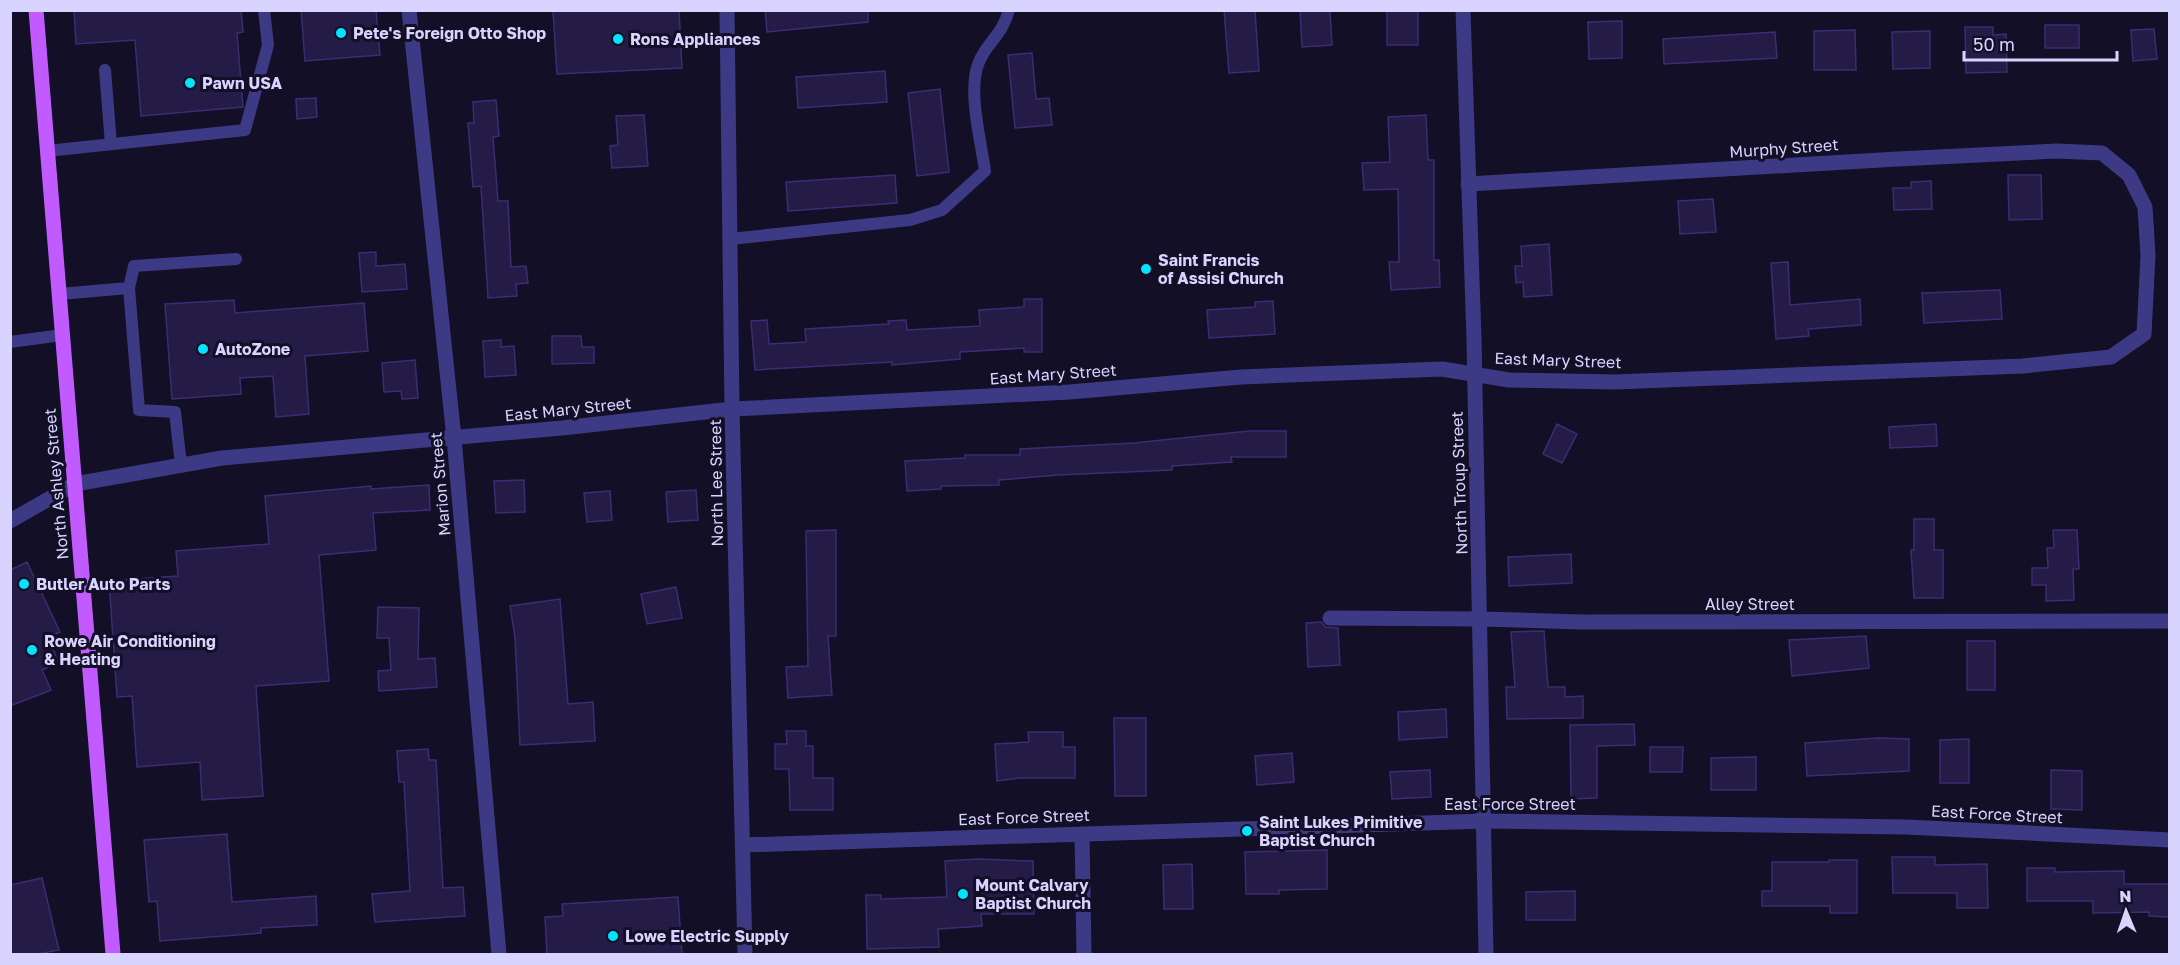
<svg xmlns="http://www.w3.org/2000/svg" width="2180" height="965" viewBox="0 0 2180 965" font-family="'Golos Text',sans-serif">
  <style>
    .building { fill: #241b47; stroke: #3b2d73; stroke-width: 1.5 }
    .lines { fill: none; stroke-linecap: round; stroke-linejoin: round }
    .service { stroke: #3d3a85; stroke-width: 12 }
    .minor { stroke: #3d3a85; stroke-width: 15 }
    .tertiary { stroke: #3d3a85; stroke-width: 15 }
    .primary { stroke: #c25bff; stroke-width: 15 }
    .poi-dot { fill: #00e5ff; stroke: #130f26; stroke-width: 2 }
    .labels { text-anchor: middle; stroke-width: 6; stroke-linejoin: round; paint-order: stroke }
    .poi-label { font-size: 16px; font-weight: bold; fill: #d9d4ff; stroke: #130f26; text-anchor: start }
    .street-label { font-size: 16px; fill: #d9d4ff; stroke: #130f26 }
  </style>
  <rect width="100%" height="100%" fill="#130f26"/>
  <path class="building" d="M 74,10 L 241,10 L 243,32 L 237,33 L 243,107 L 141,116 L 135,40 L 76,44 Z
    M 301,10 L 376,10 L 380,55 L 305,61 Z
    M 553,10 L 679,10 L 682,68 L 557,74 Z
    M 765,10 L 868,10 L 868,22 L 767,32 Z
    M 1224,10 L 1255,10 L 1259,71 L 1229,73 Z
    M 1300,10 L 1330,10 L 1332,45 L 1302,47 Z
    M 1387,10 L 1418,10 L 1418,45 L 1387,45 Z
    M 1622,21 L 1622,58 L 1589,59 L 1588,22 Z
    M 2045,25 L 2079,25 L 2079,48 L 2045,48 Z
    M 1965,27 L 1993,27 L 1993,35 L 2006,34 L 2007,72 L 1966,73 Z
    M 2154,29 L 2157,59 L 2133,61 L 2131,30 Z
    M 1855,30 L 1856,70 L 1814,70 L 1814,31 Z
    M 1930,31 L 1930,68 L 1893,69 L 1892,32 Z
    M 1775,32 L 1777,58 L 1664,64 L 1663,39 Z
    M 1032,53 L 1036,99 L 1049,98 L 1052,125 L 1015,128 L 1008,55 Z
    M 885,71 L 887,102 L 798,108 L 796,77 Z
    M 940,89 L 949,172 L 917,176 L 908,93 Z
    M 316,98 L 317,117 L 297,119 L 296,99 Z
    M 496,100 L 499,136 L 493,137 L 498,201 L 508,201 L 511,267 L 526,266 L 528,283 L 516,284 L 517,296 L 488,298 L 481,186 L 473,187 L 468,123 L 474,123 L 473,102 Z
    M 644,115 L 648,166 L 612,168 L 610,146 L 618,145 L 616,116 Z
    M 1426,115 L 1428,160 L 1434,160 L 1434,260 L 1439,260 L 1440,287 L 1391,290 L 1389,262 L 1399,262 L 1398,189 L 1364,190 L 1362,163 L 1390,162 L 1388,117 Z
    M 895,175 L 897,203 L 788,211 L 786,182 Z
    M 2008,175 L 2041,175 L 2042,219 L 2009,220 Z
    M 1931,181 L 1932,209 L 1894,210 L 1893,188 L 1911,188 L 1911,182 Z
    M 1713,199 L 1716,232 L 1680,234 L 1678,201 Z
    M 1549,244 L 1552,295 L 1524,297 L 1523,282 L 1516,283 L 1515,266 L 1522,266 L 1521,246 Z
    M 376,252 L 376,266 L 405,264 L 407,289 L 362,292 L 359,253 Z
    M 1788,262 L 1790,305 L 1860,299 L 1861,325 L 1808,329 L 1809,336 L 1776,339 L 1771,263 Z
    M 2000,290 L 2002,319 L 1924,323 L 1922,293 Z
    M 1024,299 L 1042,299 L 1042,352 L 1024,352 L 1024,348 L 960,352 L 960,359 L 892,365 L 892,362 L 755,370 L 751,321 L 767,320 L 769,344 L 806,342 L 805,329 L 889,324 L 888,321 L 906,320 L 907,330 L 980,326 L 979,310 L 1024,307 Z
    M 234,300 L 235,313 L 364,303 L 368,351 L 305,356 L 309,414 L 276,417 L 273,376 L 240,378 L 241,394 L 172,399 L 165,304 Z
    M 1273,301 L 1275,334 L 1209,338 L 1207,310 L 1255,307 L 1255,302 Z
    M 552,336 L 581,336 L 582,347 L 594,347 L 594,363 L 552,364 Z
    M 501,340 L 501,347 L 514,346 L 516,375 L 485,377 L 483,341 Z
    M 415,360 L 418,398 L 402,399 L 401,391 L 384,392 L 382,363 Z
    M 1557,424 L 1577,434 L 1562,463 L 1543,454 Z
    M 1936,424 L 1937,446 L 1890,448 L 1889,427 Z
    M 1249,431 L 1286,431 L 1286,457 L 1231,457 L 1232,462 L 1172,466 L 1172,470 L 1058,475 L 999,480 L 999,485 L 941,486 L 941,489 L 907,491 L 905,461 L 965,458 L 965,455 L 1020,455 L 1020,449 L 1134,443 Z
    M 524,480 L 525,512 L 496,513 L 494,481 Z
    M 429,485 L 430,510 L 373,513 L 376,550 L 319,555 L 329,681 L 256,686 L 263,796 L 202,800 L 200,762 L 137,767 L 132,696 L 117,697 L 109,581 L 178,576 L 176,551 L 269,544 L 265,496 L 371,486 L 371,489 Z
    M 696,490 L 698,520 L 668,522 L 666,492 Z
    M 610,491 L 612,520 L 587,522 L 584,493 Z
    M 1914,519 L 1934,519 L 1934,550 L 1943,550 L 1943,598 L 1914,598 L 1911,550 L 1914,550 Z
    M 836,530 L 836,636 L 828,636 L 832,695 L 788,698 L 786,667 L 808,666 L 806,531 Z
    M 2053,530 L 2077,530 L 2079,569 L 2073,569 L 2074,600 L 2046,601 L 2046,585 L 2032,585 L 2032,568 L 2048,568 L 2047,548 L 2054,548 Z
    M 1571,554 L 1572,583 L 1509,586 L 1508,557 Z
    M 27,562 L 60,632 L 48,637 L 59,663 L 42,670 L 51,690 L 10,706 L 10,570 Z
    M 676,587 L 682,618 L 647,624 L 641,594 Z
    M 560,599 L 568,704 L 593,702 L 595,741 L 520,745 L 515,637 L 510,606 Z
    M 378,607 L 419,608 L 418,659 L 435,658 L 437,687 L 379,691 L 378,671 L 391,670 L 389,638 L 377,638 Z
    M 1321,622 L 1326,627 L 1338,628 L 1340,665 L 1308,667 L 1306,623 Z
    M 1544,631 L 1548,687 L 1565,687 L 1565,697 L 1583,696 L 1583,718 L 1507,719 L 1506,687 L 1515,687 L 1511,632 Z
    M 1866,636 L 1869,668 L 1792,676 L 1789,640 Z
    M 1967,641 L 1995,641 L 1995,690 L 1967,690 Z
    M 1446,709 L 1447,737 L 1399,740 L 1398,712 Z
    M 1114,718 L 1146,718 L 1146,796 L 1115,796 Z
    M 1634,724 L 1635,745 L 1597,746 L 1597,798 L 1571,799 L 1570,725 Z
    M 786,731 L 806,731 L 806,746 L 813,746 L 813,778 L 833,778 L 833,810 L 790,810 L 789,769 L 775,769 L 775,744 L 787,744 Z
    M 1028,732 L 1063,732 L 1063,747 L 1075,747 L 1075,778 L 1019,778 L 997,781 L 995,744 L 1029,742 Z
    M 1879,738 L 1909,739 L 1909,771 L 1807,776 L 1805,743 Z
    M 1969,739 L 1969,783 L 1940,783 L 1940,740 Z
    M 1650,747 L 1683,747 L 1682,772 L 1650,772 Z
    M 428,749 L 429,760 L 436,760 L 443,888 L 463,887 L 465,916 L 375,922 L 372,894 L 410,891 L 404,782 L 399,782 L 397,751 Z
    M 1292,753 L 1294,782 L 1257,785 L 1255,756 Z
    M 1756,757 L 1756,790 L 1711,790 L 1711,758 Z
    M 1430,770 L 1431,797 L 1392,799 L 1390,772 Z
    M 2051,770 L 2082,771 L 2082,810 L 2051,809 Z
    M 227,834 L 232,902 L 316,896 L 317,925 L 261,928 L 261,933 L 160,941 L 157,901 L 149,902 L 144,840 Z
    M 1327,850 L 1327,889 L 1279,890 L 1279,894 L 1246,894 L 1245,852 Z
    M 1892,857 L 1935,857 L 1935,865 L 1987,864 L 1988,908 L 1957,908 L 1957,893 L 1893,893 Z
    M 978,859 L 1033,861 L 1034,914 L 981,914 L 982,926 L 938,929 L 939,947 L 867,949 L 866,895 L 881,895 L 881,899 L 947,897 L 945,861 Z
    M 1829,860 L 1857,860 L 1857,913 L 1830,913 L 1830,906 L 1762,906 L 1762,891 L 1772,891 L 1772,862 L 1829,862 Z
    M 1192,864 L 1193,909 L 1164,909 L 1163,865 Z
    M 2027,868 L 2055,868 L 2055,872 L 2124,871 L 2124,884 L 2169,884 L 2169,917 L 2149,916 L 2149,912 L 2093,913 L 2093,901 L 2027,901 Z
    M 42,878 L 59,950 L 38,954 L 10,954 L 10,885 Z
    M 1575,891 L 1575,920 L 1526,920 L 1526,892 Z
    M 678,897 L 682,954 L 547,954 L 545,917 L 563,916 L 562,904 Z"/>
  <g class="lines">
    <path class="service" d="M 105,70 L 111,144
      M 47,151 L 245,130 L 268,45 L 264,10
      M 730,239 L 910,220 L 942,210 L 985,171 C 981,141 967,89 979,62 C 987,42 1002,36 1009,10
      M 129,288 L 134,266 L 236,259
      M 59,294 L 129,288 L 139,410 L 175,412 L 181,465
      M 10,342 L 62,335"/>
    <path class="minor" d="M 409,10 L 454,438 L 499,954
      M 10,521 L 75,484 L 222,458 L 562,428 L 732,409 L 1070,392 L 1241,377 L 1442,369 L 1509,380 L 1615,382 L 2023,366 L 2111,357 L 2144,334 L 2148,255 L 2145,207 L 2129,175 L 2102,153 L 2057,151 L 1898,159 L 1468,184
      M 1330,618 L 1481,619 L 1581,622 L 2170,621
      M 1082,834 L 1084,954
      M 743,845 L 1485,821 L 1907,827 L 2170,840"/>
    <path class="tertiary" d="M 727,10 L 732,409 L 745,954
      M 1463,10 L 1474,339 L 1486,954"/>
    <path class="primary" d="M 36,10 L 113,954"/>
  </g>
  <g class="poi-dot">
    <circle cx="341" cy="33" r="6"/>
    <circle cx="618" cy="39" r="6"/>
    <circle cx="190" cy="83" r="6"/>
    <circle cx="1146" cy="269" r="6"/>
    <circle cx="203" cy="349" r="6"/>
    <circle cx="24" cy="584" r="6"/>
    <circle cx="32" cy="650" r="6"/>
    <circle cx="1247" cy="831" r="6"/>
    <circle cx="963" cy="894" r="6"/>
    <circle cx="613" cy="936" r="6"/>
  </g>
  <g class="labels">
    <g class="poi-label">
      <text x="353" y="39">Pete's Foreign Otto Shop</text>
      <text x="630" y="45">Rons Appliances</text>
      <text x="202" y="89">Pawn USA</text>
      <text x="1158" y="266">Saint Francis<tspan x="1158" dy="18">of Assisi Church</tspan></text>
      <text x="215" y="355">AutoZone</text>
      <text x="36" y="590">Butler Auto Parts</text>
      <text x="44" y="647">Rowe Air Conditioning<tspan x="44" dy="18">&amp; Heating</tspan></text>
      <text x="1259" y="828">Saint Lukes Primitive<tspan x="1259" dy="18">Baptist Church</tspan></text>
      <text x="975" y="891">Mount Calvary<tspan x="975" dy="18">Baptist Church</tspan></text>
      <text x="625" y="942">Lowe Electric Supply</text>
    </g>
    <g class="street-label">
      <text transform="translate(1784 148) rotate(-4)" y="6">Murphy Street</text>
      <text transform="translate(1558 360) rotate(2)" y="6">East Mary Street</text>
      <text transform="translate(1053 374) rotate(-4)" y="6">East Mary Street</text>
      <text transform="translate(568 409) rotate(-6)" y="6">East Mary Street</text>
      <text transform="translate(716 483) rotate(-91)" y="6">North Lee Street</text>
      <text transform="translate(1459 483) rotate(-92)" y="6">North Troup Street</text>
      <text transform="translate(56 484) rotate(-95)" y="6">North Ashley Street</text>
      <text transform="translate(440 484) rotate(-95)" y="6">Marion Street</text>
      <text x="1750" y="610">Alley Street</text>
      <text x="1510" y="810">East Force Street</text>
      <text transform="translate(1997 814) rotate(3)" y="6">East Force Street</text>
      <text transform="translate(1024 817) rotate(-2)" y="6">East Force Street</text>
    </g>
  </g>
  <rect width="2180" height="965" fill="none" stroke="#d9d4ff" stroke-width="24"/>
  <g transform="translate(2126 911) rotate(358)" stroke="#130f26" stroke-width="4.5" paint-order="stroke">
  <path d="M0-4.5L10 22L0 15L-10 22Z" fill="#d9d4ff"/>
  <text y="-9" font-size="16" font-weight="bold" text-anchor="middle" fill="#d9d4ff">N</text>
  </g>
  <path d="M1964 51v9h153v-9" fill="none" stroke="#d9d4ff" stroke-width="3"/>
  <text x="1973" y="51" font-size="18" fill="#d9d4ff" stroke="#130f26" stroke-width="4.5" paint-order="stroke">50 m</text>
</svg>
